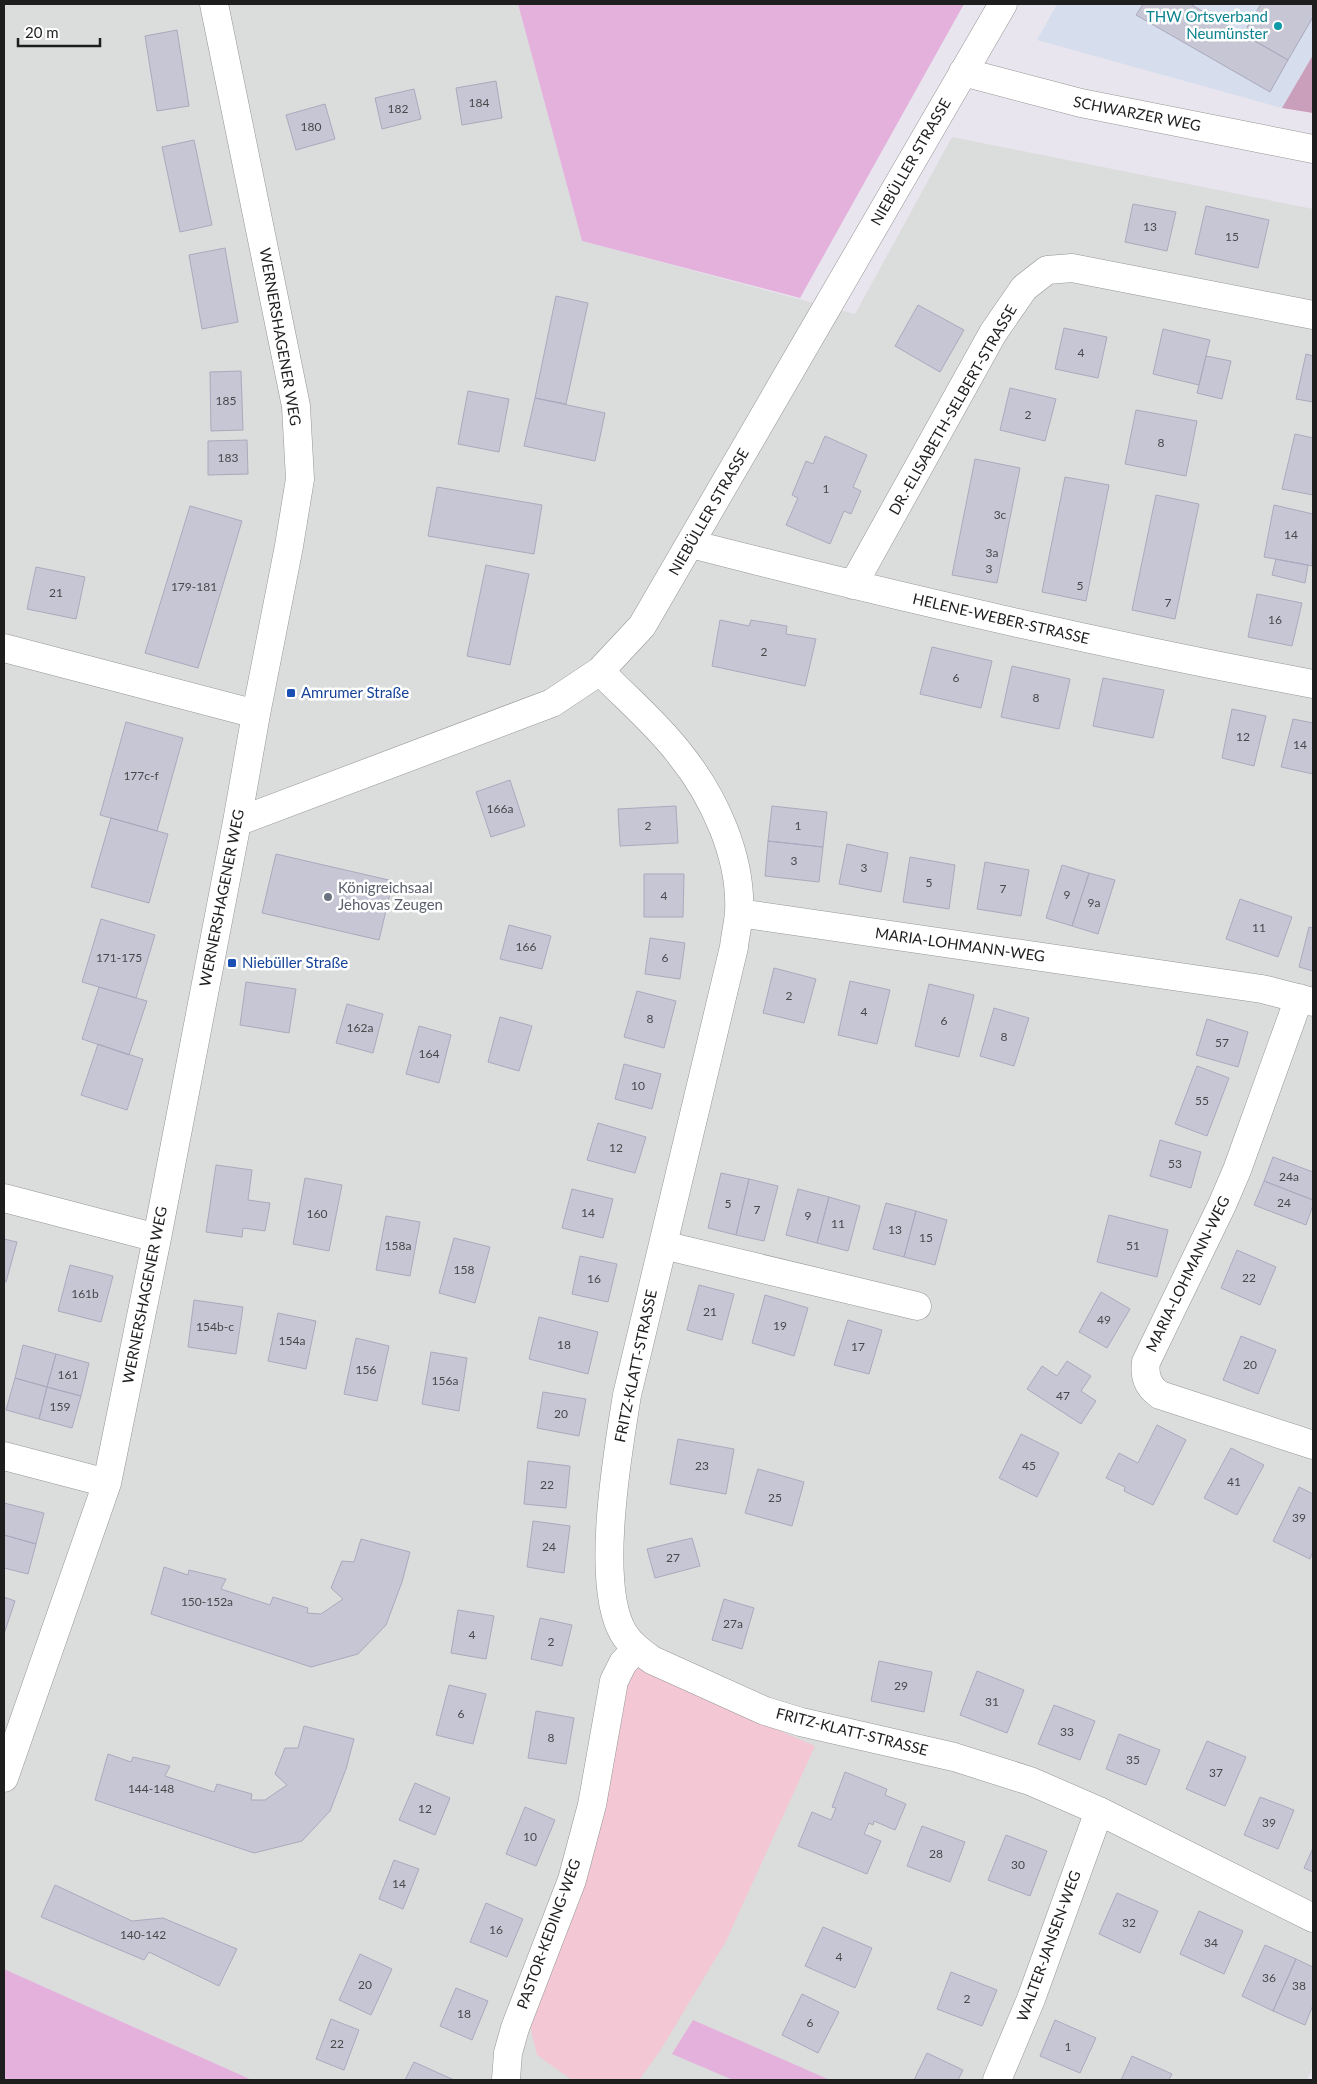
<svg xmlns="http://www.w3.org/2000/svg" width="1317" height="2084" viewBox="0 0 1317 2084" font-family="Lato,sans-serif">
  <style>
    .residential { fill: #dbdcdc }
    .commercial { fill: #d6deed }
    .grass { fill: #e3b1dc }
    .forest { fill: #c99fbb }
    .park { fill: #f3c7d4 }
    .building { fill: #c7c6d4; stroke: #aba9be }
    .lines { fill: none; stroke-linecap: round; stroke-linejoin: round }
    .street-casing { stroke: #959595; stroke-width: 29 }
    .street { stroke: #fff; stroke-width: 28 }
    .culture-dot { fill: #0f9aa8; stroke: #fff; stroke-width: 2 }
    .transit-dot { fill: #1a4fb4; stroke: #fff; stroke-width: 2 }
    .worship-dot { fill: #6b7280; stroke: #fff; stroke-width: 2 }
    .labels { text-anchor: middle; stroke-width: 5; stroke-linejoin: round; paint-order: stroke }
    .number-label { font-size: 12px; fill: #48484c }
    .culture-label { font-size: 15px; fill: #0d838f; stroke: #fff; text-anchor: end }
    .street-label { font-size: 15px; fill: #1e1e1e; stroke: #fff }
    .transit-label { font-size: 15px; fill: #164399; stroke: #fff; text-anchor: start }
    .worship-label { font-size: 15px; fill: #5b616d; stroke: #fff; text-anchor: start }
  </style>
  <rect width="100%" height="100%" fill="#e8e5ee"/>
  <path class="residential" d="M 4,4 L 518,4 L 582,241 L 855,314 L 952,137 L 1313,209 L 1313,2066 L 1307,2080 L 252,2080 L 4,1969 Z"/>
  <path class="commercial" d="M 1057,4 L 1313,4 L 1313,55 L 1282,108 L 1037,40 Z"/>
  <path class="grass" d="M 518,4 L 964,4 L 800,298 L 582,241 Z
    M 4,1969 L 252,2080 L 4,2080 Z
    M 693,2020 L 830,2080 L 733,2080 L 672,2054 Z"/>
  <path class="forest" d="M 1313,55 L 1313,113 L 1282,108 Z"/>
  <path class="park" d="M 636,1668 L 815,1746 L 726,1941 L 660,2051 L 639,2080 L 572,2080 L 537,2055 L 529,2021 L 628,1673 Z"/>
  <path class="building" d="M 1143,4 L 1190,4 L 1288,60 L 1270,92 L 1136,15 Z
    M 1261,4 L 1313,4 L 1313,17 L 1288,60 L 1243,34 Z
    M 177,30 L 189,106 L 157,111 L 145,36 Z
    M 496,81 L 502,118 L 462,125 L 456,88 Z
    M 414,89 L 421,119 L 382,129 L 375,98 Z
    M 325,104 L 335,139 L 296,150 L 286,115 Z
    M 194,140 L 212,225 L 180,232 L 162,147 Z
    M 1133,204 L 1176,212 L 1167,251 L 1125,242 Z
    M 1206,206 L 1269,220 L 1258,268 L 1195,254 Z
    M 225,248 L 238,322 L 202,329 L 189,255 Z
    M 556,296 L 588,303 L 566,404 L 535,398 Z
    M 918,305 L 964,330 L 940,372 L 895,346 Z
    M 1064,328 L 1107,337 L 1098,378 L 1055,369 Z
    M 1163,329 L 1210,340 L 1199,385 L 1153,374 Z
    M 1306,354 L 1313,356 L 1313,402 L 1296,399 Z
    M 1206,356 L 1231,361 L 1222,399 L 1197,393 Z
    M 241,371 L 243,430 L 211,431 L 210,372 Z
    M 1010,388 L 1056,399 L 1045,441 L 1000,430 Z
    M 468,391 L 509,399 L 499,452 L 458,444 Z
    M 535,398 L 605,413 L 595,461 L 524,446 Z
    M 1136,410 L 1197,421 L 1186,476 L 1125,464 Z
    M 1295,434 L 1313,438 L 1313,495 L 1282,489 Z
    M 825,436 L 867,455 L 853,487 L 861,491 L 851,514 L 844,511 L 830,544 L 786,525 L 798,498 L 792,495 L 806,461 L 813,464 Z
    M 247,440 L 248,474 L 208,475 L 208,441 Z
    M 975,459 L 1020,468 L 997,583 L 952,575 Z
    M 1065,477 L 1109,485 L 1086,601 L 1042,592 Z
    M 437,487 L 542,505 L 534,554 L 428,536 Z
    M 1156,495 L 1199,504 L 1175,619 L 1132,610 Z
    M 1274,505 L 1313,514 L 1312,566 L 1264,557 Z
    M 190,506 L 242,521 L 198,668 L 145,653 Z
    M 1276,559 L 1308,565 L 1305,583 L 1272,575 Z
    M 486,565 L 529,574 L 510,665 L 467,656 Z
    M 36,567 L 85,577 L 76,619 L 27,609 Z
    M 1257,594 L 1302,603 L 1292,646 L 1248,637 Z
    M 720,620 L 749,626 L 751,620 L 787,626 L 786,634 L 816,639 L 805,686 L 712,666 Z
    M 932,647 L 992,661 L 981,708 L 920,694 Z
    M 1012,666 L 1070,679 L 1059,729 L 1001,717 Z
    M 1103,678 L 1164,690 L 1153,738 L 1093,726 Z
    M 1232,709 L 1266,716 L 1254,766 L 1222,758 Z
    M 1293,719 L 1313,723 L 1313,774 L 1281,767 Z
    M 126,722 L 183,738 L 157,831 L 100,815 Z
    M 510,780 L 525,826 L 491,837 L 476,792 Z
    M 676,806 L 678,843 L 620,846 L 618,809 Z
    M 772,806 L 827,812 L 823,847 L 768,841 Z
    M 111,818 L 168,834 L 149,903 L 91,887 Z
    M 768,841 L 823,847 L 819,882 L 765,876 Z
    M 847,844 L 888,853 L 881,892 L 839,884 Z
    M 276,854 L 393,881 L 379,940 L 262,913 Z
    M 910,857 L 955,865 L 949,909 L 903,902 Z
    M 985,862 L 1029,870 L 1021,916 L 977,909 Z
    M 1062,865 L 1089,873 L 1072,926 L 1046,918 Z
    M 1089,873 L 1115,880 L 1098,934 L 1072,926 Z
    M 644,874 L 684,874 L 683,917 L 644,917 Z
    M 1240,899 L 1292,917 L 1278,957 L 1226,939 Z
    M 101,919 L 155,935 L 136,998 L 82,982 Z
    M 509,925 L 551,936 L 542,969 L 500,959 Z
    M 1309,927 L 1313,928 L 1313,971 L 1299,967 Z
    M 650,938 L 685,943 L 680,979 L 645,974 Z
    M 774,968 L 816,979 L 804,1023 L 763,1013 Z
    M 850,981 L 890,990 L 877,1044 L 838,1035 Z
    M 246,982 L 296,989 L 289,1033 L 240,1025 Z
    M 929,984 L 974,995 L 959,1057 L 915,1046 Z
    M 99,987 L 147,1001 L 129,1055 L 82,1039 Z
    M 637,991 L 676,1001 L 664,1048 L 624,1037 Z
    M 347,1004 L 383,1014 L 373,1053 L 336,1043 Z
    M 994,1008 L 1029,1018 L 1014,1066 L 980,1056 Z
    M 500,1017 L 532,1026 L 519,1071 L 488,1062 Z
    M 1207,1019 L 1248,1032 L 1238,1067 L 1196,1055 Z
    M 419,1026 L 451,1035 L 439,1083 L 406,1074 Z
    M 98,1044 L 143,1059 L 127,1110 L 81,1095 Z
    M 624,1064 L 661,1074 L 652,1109 L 615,1099 Z
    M 1197,1066 L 1229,1078 L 1207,1136 L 1175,1124 Z
    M 598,1123 L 646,1137 L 635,1173 L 587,1160 Z
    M 1160,1140 L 1201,1152 L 1191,1188 L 1150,1176 Z
    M 1273,1157 L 1313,1172 L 1313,1200 L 1264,1181 Z
    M 216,1165 L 252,1170 L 248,1200 L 270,1203 L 265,1231 L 243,1228 L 242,1237 L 206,1232 Z
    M 721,1173 L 749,1179 L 736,1235 L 708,1228 Z
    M 305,1178 L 342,1185 L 329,1251 L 293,1244 Z
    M 749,1179 L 778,1186 L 764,1241 L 736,1235 Z
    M 1264,1181 L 1313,1200 L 1313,1205 L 1306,1225 L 1254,1205 Z
    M 572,1189 L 613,1199 L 603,1238 L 562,1228 Z
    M 798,1189 L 829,1197 L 817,1243 L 786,1235 Z
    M 829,1197 L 860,1206 L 848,1251 L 817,1243 Z
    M 886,1203 L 916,1211 L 904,1257 L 873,1249 Z
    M 916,1211 L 947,1220 L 935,1265 L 904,1257 Z
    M 1109,1215 L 1168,1230 L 1157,1277 L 1097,1262 Z
    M 386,1216 L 420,1222 L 410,1276 L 376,1270 Z
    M 454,1238 L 490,1247 L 475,1303 L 439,1293 Z
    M 4,1239 L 17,1242 L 6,1282 L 4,1282 Z
    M 1237,1250 L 1276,1267 L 1260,1305 L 1221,1288 Z
    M 580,1256 L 617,1264 L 608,1302 L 572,1294 Z
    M 70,1265 L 113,1276 L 101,1322 L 58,1311 Z
    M 699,1285 L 734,1294 L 722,1340 L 687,1330 Z
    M 1101,1292 L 1130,1309 L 1107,1348 L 1079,1332 Z
    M 765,1295 L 808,1308 L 794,1356 L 752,1343 Z
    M 194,1300 L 243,1307 L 236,1354 L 188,1347 Z
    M 278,1313 L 316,1321 L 306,1369 L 268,1361 Z
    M 539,1317 L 598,1332 L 588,1374 L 529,1359 Z
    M 848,1320 L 882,1330 L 869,1374 L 834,1365 Z
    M 1241,1336 L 1276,1350 L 1258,1394 L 1223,1380 Z
    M 356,1338 L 389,1346 L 377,1401 L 344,1394 Z
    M 23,1345 L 56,1354 L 47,1387 L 15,1378 Z
    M 431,1352 L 467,1358 L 459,1411 L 422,1404 Z
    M 56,1354 L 89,1363 L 81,1396 L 47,1387 Z
    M 1067,1361 L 1091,1376 L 1081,1391 L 1096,1401 L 1081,1424 L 1027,1389 L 1042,1366 L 1057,1376 Z
    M 15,1378 L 47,1387 L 39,1419 L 6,1410 Z
    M 47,1387 L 81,1396 L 72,1428 L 39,1419 Z
    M 543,1392 L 586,1399 L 579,1436 L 537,1428 Z
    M 1157,1425 L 1186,1440 L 1153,1505 L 1124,1491 L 1125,1487 L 1106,1478 L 1119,1453 L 1138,1463 Z
    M 1021,1434 L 1059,1453 L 1037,1497 L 999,1478 Z
    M 678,1439 L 734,1449 L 726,1494 L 670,1484 Z
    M 1231,1448 L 1264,1465 L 1237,1515 L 1204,1498 Z
    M 528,1461 L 570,1466 L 566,1508 L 524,1504 Z
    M 758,1469 L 804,1482 L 792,1526 L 745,1513 Z
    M 1299,1487 L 1313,1494 L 1313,1551 L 1310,1559 L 1273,1541 Z
    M 4,1503 L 44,1513 L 36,1544 L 4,1535 Z
    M 533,1521 L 570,1526 L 564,1573 L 527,1567 Z
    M 4,1535 L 36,1544 L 28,1574 L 4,1568 Z
    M 692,1538 L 700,1566 L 655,1578 L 647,1549 Z
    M 361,1539 L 410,1552 L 402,1582 L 386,1625 L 358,1654 L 311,1667 L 151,1614 L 164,1567 L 188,1575 L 189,1570 L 226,1579 L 221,1589 L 270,1605 L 273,1597 L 308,1608 L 307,1613 L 321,1614 L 343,1599 L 331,1588 L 342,1561 L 354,1562 Z
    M 4,1597 L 15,1601 L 4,1634 Z
    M 724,1599 L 754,1608 L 742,1649 L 712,1640 Z
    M 458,1610 L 494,1616 L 486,1659 L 451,1653 Z
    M 540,1618 L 572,1625 L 562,1666 L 531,1659 Z
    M 879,1661 L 932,1672 L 924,1712 L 871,1701 Z
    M 977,1671 L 1024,1690 L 1007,1733 L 960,1715 Z
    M 449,1685 L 486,1694 L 473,1744 L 436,1735 Z
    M 1054,1705 L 1095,1721 L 1080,1760 L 1038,1744 Z
    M 536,1711 L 574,1718 L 566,1764 L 528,1758 Z
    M 304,1726 L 354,1739 L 346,1769 L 330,1811 L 302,1841 L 254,1853 L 95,1800 L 108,1754 L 131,1762 L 133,1757 L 170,1766 L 165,1776 L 214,1792 L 217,1784 L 252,1794 L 251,1800 L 265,1800 L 287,1785 L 275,1774 L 285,1748 L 298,1748 Z
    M 1119,1734 L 1160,1750 L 1146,1785 L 1106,1769 Z
    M 1207,1741 L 1246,1757 L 1225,1806 L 1186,1789 Z
    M 845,1772 L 887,1789 L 885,1795 L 906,1804 L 895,1830 L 874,1821 L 873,1825 L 869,1823 L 864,1834 L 881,1841 L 867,1874 L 798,1846 L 812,1812 L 831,1820 L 836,1808 L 832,1807 Z
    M 415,1783 L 450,1798 L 435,1835 L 399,1820 Z
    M 1260,1797 L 1294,1810 L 1278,1849 L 1244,1835 Z
    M 525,1807 L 555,1820 L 536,1866 L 506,1854 Z
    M 922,1826 L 965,1842 L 950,1882 L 907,1866 Z
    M 1006,1835 L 1047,1851 L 1030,1896 L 988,1880 Z
    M 1313,1848 L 1313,1872 L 1304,1868 Z
    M 394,1860 L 419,1869 L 403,1909 L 379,1899 Z
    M 55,1885 L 132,1921 L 163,1918 L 237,1949 L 219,1986 L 149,1952 L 144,1960 L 41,1917 Z
    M 1117,1893 L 1158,1911 L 1140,1953 L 1099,1934 Z
    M 486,1903 L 523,1919 L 507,1957 L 470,1942 Z
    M 1199,1911 L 1243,1931 L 1224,1974 L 1180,1954 Z
    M 823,1927 L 872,1948 L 855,1988 L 805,1966 Z
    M 1265,1945 L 1296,1959 L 1273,2011 L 1242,1996 Z
    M 360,1954 L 392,1969 L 371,2015 L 339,2000 Z
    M 1296,1959 L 1313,1967 L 1313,2005 L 1305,2025 L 1273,2011 Z
    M 951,1972 L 997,1990 L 982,2026 L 937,2009 Z
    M 456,1988 L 488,2001 L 472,2040 L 440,2026 Z
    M 802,1994 L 839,2012 L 818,2053 L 782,2035 Z
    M 331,2019 L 359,2030 L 344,2070 L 316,2059 Z
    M 1055,2020 L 1096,2038 L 1080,2073 L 1040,2056 Z
    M 927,2053 L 963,2070 L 958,2080 L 914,2080 Z
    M 1132,2056 L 1172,2074 L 1169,2080 L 1121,2080 Z
    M 414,2062 L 454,2080 L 405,2080 Z"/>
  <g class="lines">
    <defs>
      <path id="street" d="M 963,72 L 1081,103 L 1313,149
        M 691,544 C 897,597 1104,645 1313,684
        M 853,585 L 993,333 L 1024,288 L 1047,270 L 1072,268 L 1313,315
        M 4,648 L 256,714
        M 600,671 C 626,698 656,723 679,753 C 714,796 742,857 739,913 C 738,925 735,936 734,947 L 627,1395 C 618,1451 594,1586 624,1634 C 631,1645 641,1652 652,1660 L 765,1711 L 801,1722 L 954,1757 L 1030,1781 L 1099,1811 L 1313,1918
        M 237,822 L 552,703 L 600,671 L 642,626 L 1003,4
        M 739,913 L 1262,989 L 1313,1002
        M 1299,998 L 1237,1170 L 1222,1205 L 1146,1362 C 1144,1376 1148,1387 1160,1395 L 1313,1445
        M 4,1198 L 157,1238
        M 663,1245 L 917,1306
        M 4,1456 L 107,1483
        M 4,1778 L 107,1483 L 157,1238 L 237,822 L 256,714 L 289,546 L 300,479 L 296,406 L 214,4
        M 506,2079 L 508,2053 L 515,2028 L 572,1880 L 592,1805 L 614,1681 L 623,1663 L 636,1649
        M 997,2080 L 1031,1999 L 1099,1811"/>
    </defs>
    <use href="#street" class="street-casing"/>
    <use href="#street" class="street"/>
  </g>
  <circle class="culture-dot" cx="1278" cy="26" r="5"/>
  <g class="transit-dot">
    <rect x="286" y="688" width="10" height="10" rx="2.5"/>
    <rect x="227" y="958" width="10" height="10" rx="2.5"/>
  </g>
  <circle class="worship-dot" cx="328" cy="897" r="5"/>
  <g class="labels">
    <g class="number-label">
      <text x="479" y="107">184</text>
      <text x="398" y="113">182</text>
      <text x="311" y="131">180</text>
      <text x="1150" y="231">13</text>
      <text x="1232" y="241">15</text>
      <text x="1081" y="357">4</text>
      <text x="226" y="405">185</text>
      <text x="1028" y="419">2</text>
      <text x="1161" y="447">8</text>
      <text x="228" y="462">183</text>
      <text x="826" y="493">1</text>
      <text x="1000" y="519">3c</text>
      <text x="1291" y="539">14</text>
      <text x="992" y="557">3a</text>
      <text x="989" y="573">3</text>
      <text x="1080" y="590">5</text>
      <text x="194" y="591">179-181</text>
      <text x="56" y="597">21</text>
      <text x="1168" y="607">7</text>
      <text x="1275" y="624">16</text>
      <text x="764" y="656">2</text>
      <text x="956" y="682">6</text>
      <text x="1036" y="702">8</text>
      <text x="1243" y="741">12</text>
      <text x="1300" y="749">14</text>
      <text x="141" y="780">177c-f</text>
      <text x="500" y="813">166a</text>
      <text x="648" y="830">2</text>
      <text x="798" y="830">1</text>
      <text x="794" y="865">3</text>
      <text x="864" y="872">3</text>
      <text x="929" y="887">5</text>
      <text x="1003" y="893">7</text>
      <text x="1067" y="899">9</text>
      <text x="664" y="900">4</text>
      <text x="1094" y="907">9a</text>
      <text x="1259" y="932">11</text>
      <text x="526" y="951">166</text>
      <text x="119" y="962">171-175</text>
      <text x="665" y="962">6</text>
      <text x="789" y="1000">2</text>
      <text x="864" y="1016">4</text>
      <text x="650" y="1023">8</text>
      <text x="944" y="1025">6</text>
      <text x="360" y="1032">162a</text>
      <text x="1004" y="1041">8</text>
      <text x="1222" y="1047">57</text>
      <text x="429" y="1058">164</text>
      <text x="638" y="1090">10</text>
      <text x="1202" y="1105">55</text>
      <text x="616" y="1152">12</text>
      <text x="1175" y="1168">53</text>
      <text x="1289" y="1181">24a</text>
      <text x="1284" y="1207">24</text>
      <text x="728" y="1208">5</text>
      <text x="757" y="1214">7</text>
      <text x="588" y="1217">14</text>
      <text x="317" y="1218">160</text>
      <text x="808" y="1220">9</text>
      <text x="838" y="1228">11</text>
      <text x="895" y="1234">13</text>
      <text x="926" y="1242">15</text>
      <text x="398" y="1250">158a</text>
      <text x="1133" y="1250">51</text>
      <text x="464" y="1274">158</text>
      <text x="1249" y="1282">22</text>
      <text x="594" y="1283">16</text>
      <text x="85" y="1298">161b</text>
      <text x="710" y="1316">21</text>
      <text x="1104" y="1324">49</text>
      <text x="780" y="1330">19</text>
      <text x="215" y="1331">154b-c</text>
      <text x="292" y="1345">154a</text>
      <text x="564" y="1349">18</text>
      <text x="858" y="1351">17</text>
      <text x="1250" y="1369">20</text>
      <text x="366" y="1374">156</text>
      <text x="68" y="1379">161</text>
      <text x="445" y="1385">156a</text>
      <text x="1063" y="1400">47</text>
      <text x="60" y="1411">159</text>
      <text x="561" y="1418">20</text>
      <text x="702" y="1470">23</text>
      <text x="1029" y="1470">45</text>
      <text x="1234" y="1486">41</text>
      <text x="547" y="1489">22</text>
      <text x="775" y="1502">25</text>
      <text x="1299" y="1522">39</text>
      <text x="549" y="1551">24</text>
      <text x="673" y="1562">27</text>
      <text x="207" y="1606">150-152a</text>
      <text x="733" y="1628">27a</text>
      <text x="472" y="1639">4</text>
      <text x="551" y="1646">2</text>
      <text x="901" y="1690">29</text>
      <text x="992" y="1706">31</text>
      <text x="461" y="1718">6</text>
      <text x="1067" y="1736">33</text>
      <text x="551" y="1742">8</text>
      <text x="1133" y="1764">35</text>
      <text x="1216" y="1777">37</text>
      <text x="151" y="1793">144-148</text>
      <text x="425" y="1813">12</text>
      <text x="1269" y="1827">39</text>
      <text x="530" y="1841">10</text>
      <text x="936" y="1858">28</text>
      <text x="1018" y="1869">30</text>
      <text x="399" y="1888">14</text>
      <text x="1129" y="1927">32</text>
      <text x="496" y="1934">16</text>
      <text x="143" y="1939">140-142</text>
      <text x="1211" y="1947">34</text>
      <text x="839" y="1961">4</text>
      <text x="1269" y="1982">36</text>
      <text x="365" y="1989">20</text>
      <text x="1299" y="1990">38</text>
      <text x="967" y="2003">2</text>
      <text x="464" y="2018">18</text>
      <text x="810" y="2027">6</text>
      <text x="337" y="2048">22</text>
      <text x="1068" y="2051">1</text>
    </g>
    <g class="culture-label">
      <text x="1268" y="22">THW Ortsverband<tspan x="1268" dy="17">Neumünster</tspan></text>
    </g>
    <g class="street-label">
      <text transform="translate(1137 114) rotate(11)" y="5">SCHWARZER WEG</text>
      <text transform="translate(911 162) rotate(-60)" y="5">NIEBÜLLER STRASSE</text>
      <text transform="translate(280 337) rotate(80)" y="5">WERNERSHAGENER WEG</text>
      <text transform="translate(953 410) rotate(-60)" y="5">DR.-ELISABETH-SELBERT-STRASSE</text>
      <text transform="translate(709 512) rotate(-60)" y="5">NIEBÜLLER STRASSE</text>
      <text transform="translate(1001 619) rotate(13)" y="5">HELENE-WEBER-STRASSE</text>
      <text transform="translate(222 898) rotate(-79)" y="5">WERNERSHAGENER WEG</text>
      <text transform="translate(960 945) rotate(8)" y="5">MARIA-LOHMANN-WEG</text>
      <text transform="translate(1188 1274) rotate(-64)" y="5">MARIA-LOHMANN-WEG</text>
      <text transform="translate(145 1295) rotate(-79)" y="5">WERNERSHAGENER WEG</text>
      <text transform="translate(636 1366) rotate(-78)" y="5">FRITZ-KLATT-STRASSE</text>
      <text transform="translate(852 1732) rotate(14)" y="5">FRITZ-KLATT-STRASSE</text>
      <text transform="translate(549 1934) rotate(-70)" y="5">PASTOR-KEDING-WEG</text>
      <text transform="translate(1049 1946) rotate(-70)" y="5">WALTER-JANSEN-WEG</text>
    </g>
    <g class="transit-label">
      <text x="301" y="698">Amrumer Straße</text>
      <text x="242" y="968">Niebüller Straße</text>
    </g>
    <g class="worship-label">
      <text x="338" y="893">Königreichsaal<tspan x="338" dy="17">Jehovas Zeugen</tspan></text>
    </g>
  </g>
  <rect width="1317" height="2084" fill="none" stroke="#1e1e1e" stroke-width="10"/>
  <path d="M18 38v8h82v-8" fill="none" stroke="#1e1e1e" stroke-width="2.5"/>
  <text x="25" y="38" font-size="15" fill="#1e1e1e" stroke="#ffffff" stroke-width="4" paint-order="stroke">20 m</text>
</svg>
